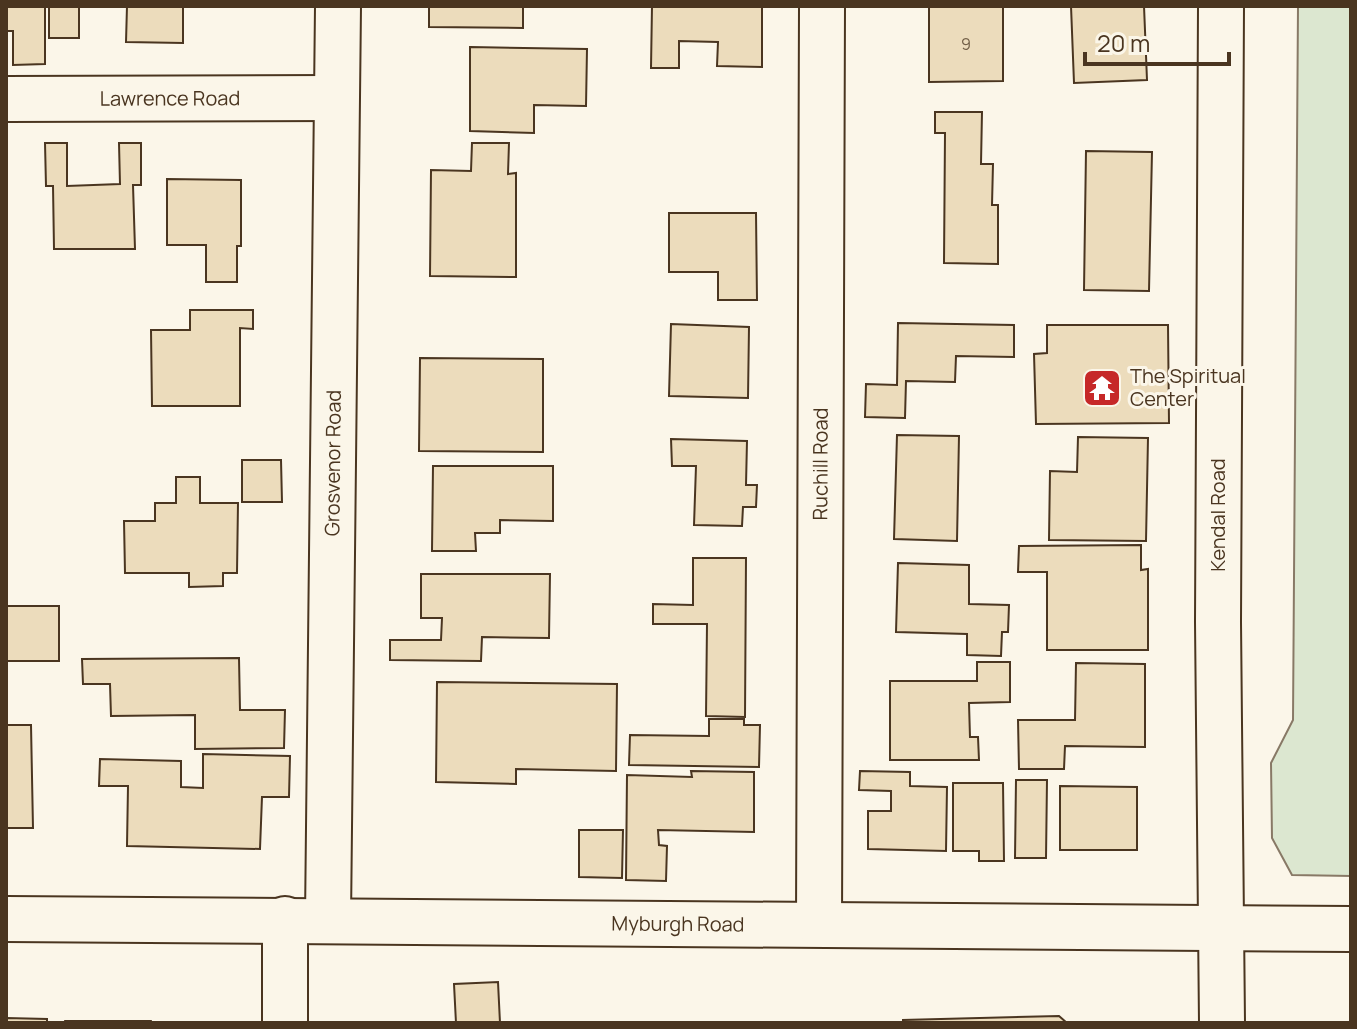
<svg xmlns="http://www.w3.org/2000/svg" width="1357" height="1029" viewBox="0 0 1357 1029" font-family="Manrope,sans-serif">
  <style>
    .green { fill: #dce7d0; stroke: #887966; stroke-width: 2 }
    .building { fill: #ecdcbc; stroke: #4a3520; stroke-width: 2 }
    .lines { fill: none; stroke-linecap: round; stroke-linejoin: round }
    .street-casing { stroke: #4a3520; stroke-width: 48 }
    .secondary-casing { stroke: #4a3520; stroke-width: 48 }
    .street { stroke: #fbf6e9; stroke-width: 44 }
    .secondary { stroke: #fbf6e9; stroke-width: 44 }
    .labels { text-anchor: middle; stroke-width: 6; stroke-linejoin: round; paint-order: stroke }
    .number-label { font-size: 16px; fill: #725f47 }
    .street-label { font-size: 20px; fill: #4a3520; stroke: #fbf6e9 }
    .poi-label { font-size: 20px; fill: #4a3520; stroke: #fbf6e9; text-anchor: start }
  </style>
  <rect width="100%" height="100%" fill="#fbf6e9"/>
  <path class="green" d="M 1298,6 L 1351,6 L 1351,876 L 1292,875 L 1272,838 L 1271,763 L 1293,720 Z"/>
  <path class="building" d="M 6,6 L 45,6 L 45,64 L 13,65 L 13,31 L 6,31 Z
    M 49,6 L 79,6 L 79,38 L 49,38 Z
    M 127,6 L 183,6 L 183,43 L 126,42 Z
    M 429,6 L 523,6 L 523,28 L 429,27 Z
    M 652,6 L 762,6 L 762,67 L 717,66 L 718,42 L 679,41 L 679,68 L 651,68 Z
    M 929,6 L 1003,6 L 1003,81 L 929,82 Z
    M 1071,6 L 1144,6 L 1147,80 L 1074,83 Z
    M 470,47 L 587,49 L 586,106 L 534,105 L 534,133 L 470,131 Z
    M 935,112 L 982,112 L 981,164 L 993,164 L 992,205 L 998,205 L 998,264 L 944,263 L 945,133 L 935,133 Z
    M 45,143 L 67,143 L 67,186 L 120,184 L 119,143 L 141,143 L 141,185 L 133,185 L 135,249 L 54,249 L 53,186 L 46,186 Z
    M 472,143 L 509,143 L 508,174 L 516,173 L 516,277 L 430,276 L 431,170 L 471,171 Z
    M 1086,151 L 1152,152 L 1149,291 L 1084,290 Z
    M 167,179 L 241,180 L 241,246 L 237,246 L 237,282 L 206,282 L 206,245 L 167,245 Z
    M 669,213 L 756,213 L 757,300 L 718,300 L 718,272 L 669,272 Z
    M 190,310 L 253,310 L 253,329 L 240,328 L 240,406 L 152,406 L 151,330 L 190,330 Z
    M 898,323 L 1014,325 L 1014,357 L 956,356 L 955,382 L 906,381 L 905,418 L 865,417 L 866,384 L 897,385 Z
    M 671,324 L 749,327 L 748,398 L 669,396 Z
    M 1047,325 L 1168,325 L 1169,423 L 1036,424 L 1034,354 L 1047,353 Z
    M 420,358 L 543,359 L 543,452 L 419,451 Z
    M 897,435 L 959,436 L 957,541 L 894,539 Z
    M 1078,437 L 1148,438 L 1146,541 L 1049,540 L 1050,471 L 1077,472 Z
    M 671,439 L 747,441 L 746,485 L 757,485 L 756,507 L 743,507 L 742,526 L 694,525 L 696,466 L 672,466 Z
    M 242,460 L 281,460 L 282,502 L 242,502 Z
    M 433,466 L 553,466 L 553,521 L 500,520 L 500,533 L 475,533 L 476,551 L 432,551 Z
    M 176,477 L 200,477 L 200,503 L 238,503 L 237,573 L 223,573 L 223,586 L 189,587 L 189,573 L 125,573 L 124,521 L 155,521 L 155,503 L 176,503 Z
    M 1141,545 L 1141,570 L 1148,569 L 1148,650 L 1047,650 L 1047,572 L 1018,572 L 1019,546 Z
    M 693,558 L 746,558 L 745,717 L 706,716 L 707,624 L 653,624 L 653,604 L 693,605 Z
    M 898,563 L 969,565 L 969,604 L 1009,605 L 1008,632 L 1002,632 L 1001,656 L 967,655 L 967,634 L 896,632 Z
    M 421,574 L 550,574 L 549,638 L 482,637 L 481,661 L 390,660 L 390,640 L 441,640 L 442,618 L 421,618 Z
    M 6,606 L 59,606 L 59,661 L 6,661 Z
    M 239,658 L 240,710 L 285,710 L 284,748 L 195,749 L 195,715 L 111,716 L 110,684 L 83,684 L 82,659 Z
    M 977,662 L 1010,662 L 1010,702 L 969,703 L 970,737 L 978,737 L 979,760 L 890,760 L 890,681 L 977,681 Z
    M 1076,663 L 1145,664 L 1145,747 L 1065,746 L 1064,769 L 1019,769 L 1018,720 L 1075,720 Z
    M 437,682 L 617,684 L 616,771 L 516,769 L 516,784 L 436,782 Z
    M 709,719 L 744,719 L 744,725 L 760,725 L 759,767 L 629,765 L 630,735 L 709,736 Z
    M 6,725 L 31,725 L 33,828 L 6,828 Z
    M 203,754 L 290,756 L 289,797 L 262,797 L 260,849 L 127,846 L 128,786 L 99,786 L 100,759 L 181,761 L 181,787 L 203,788 Z
    M 691,771 L 754,772 L 754,832 L 658,830 L 659,845 L 667,846 L 666,881 L 626,880 L 627,775 L 692,777 Z
    M 860,771 L 910,772 L 910,786 L 947,787 L 946,851 L 868,849 L 868,811 L 891,811 L 891,791 L 859,790 Z
    M 1016,780 L 1047,780 L 1046,858 L 1015,858 Z
    M 953,783 L 1003,783 L 1004,861 L 979,861 L 979,851 L 953,851 Z
    M 1060,786 L 1137,787 L 1137,850 L 1060,850 Z
    M 579,830 L 623,830 L 622,878 L 579,877 Z
    M 498,982 L 500,1023 L 456,1023 L 454,984 Z
    M 1059,1016 L 1067,1023 L 903,1023 L 903,1020 Z
    M 6,1018 L 47,1019 L 47,1023 L 6,1023 Z
    M 65,1021 L 151,1021 L 152,1023 L 64,1023 Z"/>
  <g class="lines">
    <defs>
      <g id="street">
        <path id="s1" d="M 6,99 L 335,98"/>
        <path id="s2" d="M 6,919 L 1351,929"/>
        <path d="M 285,919 L 285,1023"/>
        <path id="s3" d="M 328,919 L 338,6"/>
        <path id="s4" d="M 819,924 L 822,6"/>
      </g>
      <path id="secondary" d="M 1221,6 L 1218,622 L 1222,1023"/>
    </defs>
    <use href="#street" class="street-casing"/>
    <use href="#secondary" class="secondary-casing"/>
    <use href="#street" class="street"/>
    <use href="#secondary" class="secondary"/>
  </g>
  <defs>
    <symbol id="temple-square" viewBox="-11 -11 22 22"><rect x="-9" y="-9" width="18" height="18" rx="4" fill="#c62828" stroke="#fbf6e9"/><path d="M0-6L5-2H3V0L6.5 2.5H4V6H1.5V3h-3V6H-4V2.5H-6.5L-3 0V-2H-5Z" fill="#fff"/></symbol>
  </defs>
  <g fill-rule="evenodd">
    <use href="#temple-square" x="1080" y="366" width="44" height="44"/>
  </g>
  <g class="labels">
    <g class="number-label">
      <text x="966" y="50">9</text>
    </g>
    <g class="street-label">
      <text dy="7" stroke="none"><textPath href="#s1" startOffset="164">Lawrence Road</textPath></text>
      <text dy="7" stroke="none"><textPath href="#s3" startOffset="456">Grosvenor Road</textPath></text>
      <text dy="7" stroke="none"><textPath href="#s4" startOffset="460">Ruchill Road</textPath></text>
      <text transform="translate(1218 515) rotate(-90)" y="7">Kendal Road</text>
      <text dy="7" stroke="none"><textPath href="#s2" startOffset="672">Myburgh Road</textPath></text>
    </g>
    <g class="poi-label">
      <text x="1130" y="383">The Spiritual<tspan x="1130" dy="23">Center</tspan></text>
    </g>
  </g>
  <rect width="1357" height="1029" fill="none" stroke="#4a3520" stroke-width="16"/>
  <path d="M1085 52v12h144v-12" fill="none" stroke="#4a3520" stroke-width="4"/>
  <text x="1097" y="52" font-size="24" fill="#4a3520" stroke="#fbf6e9" stroke-width="6" paint-order="stroke">20 m</text>
</svg>
